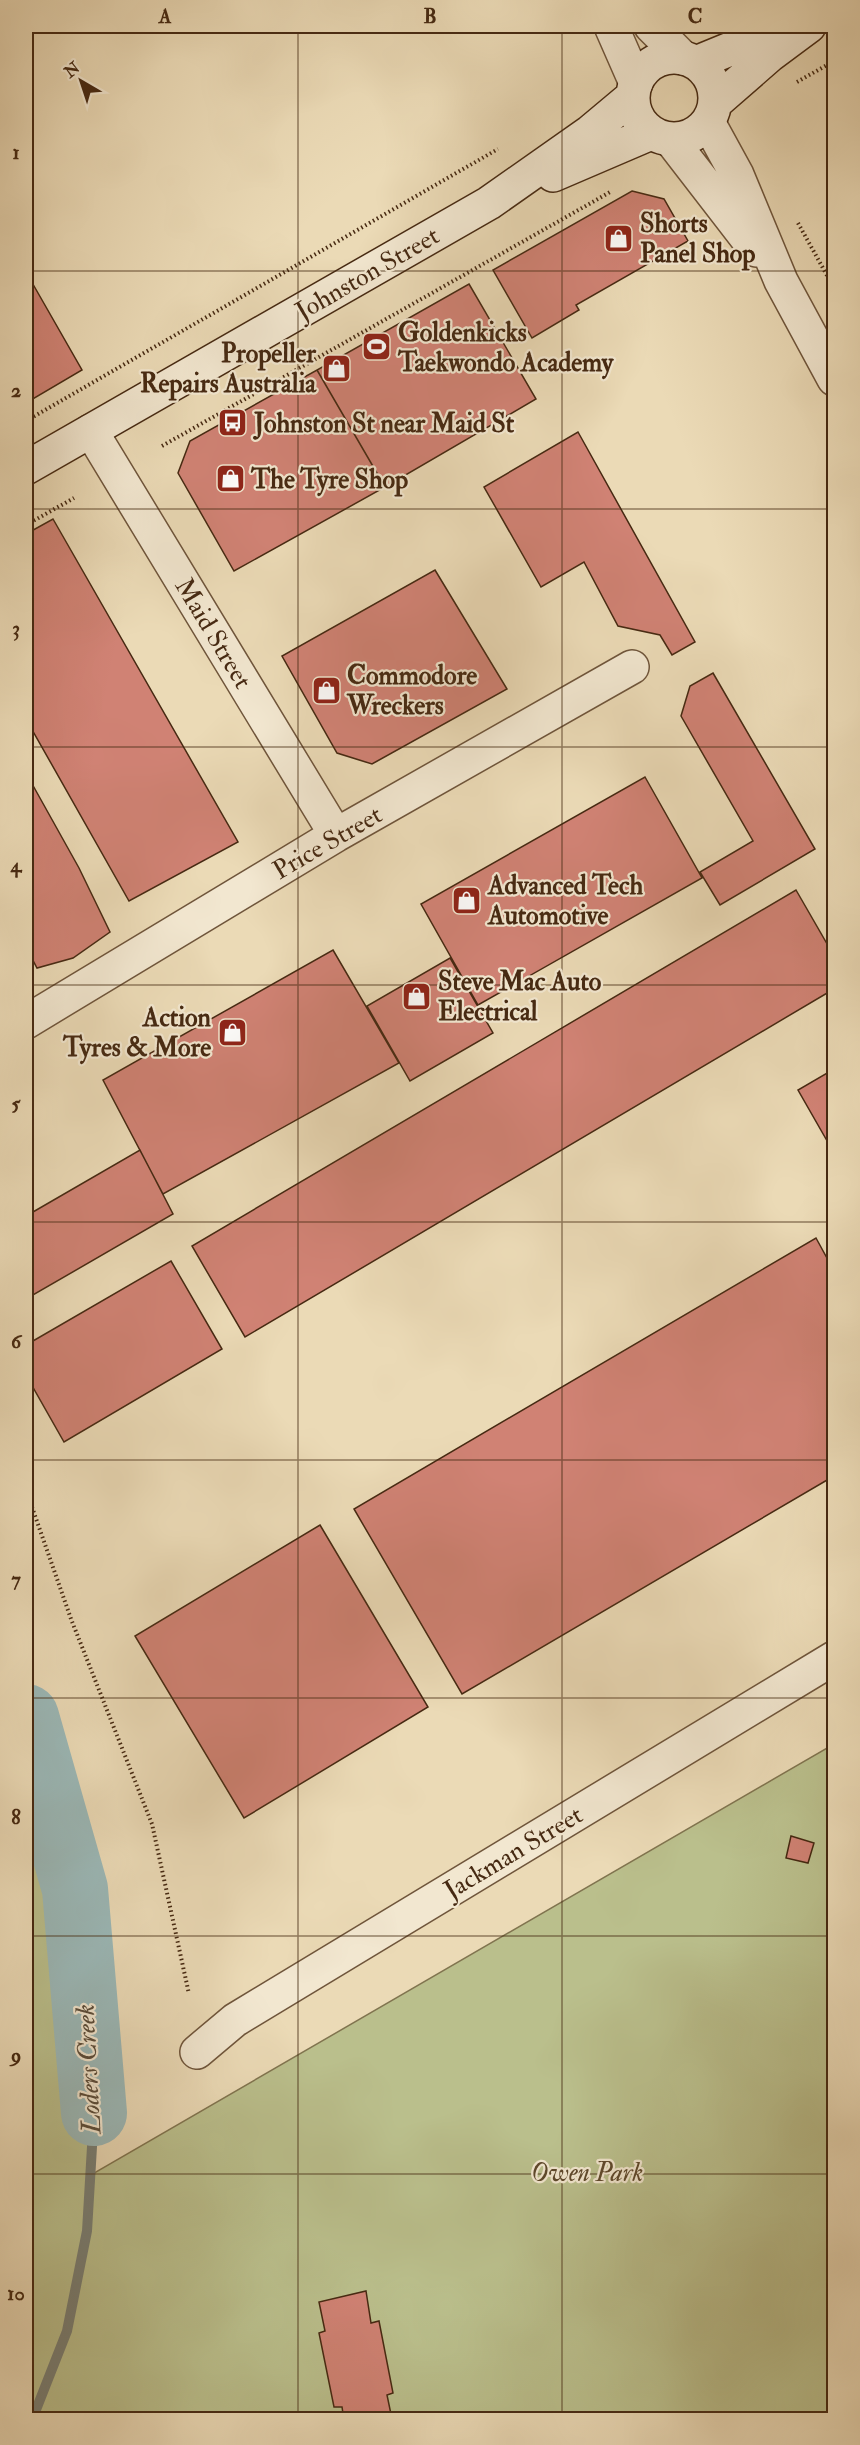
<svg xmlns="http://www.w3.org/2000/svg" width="860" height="2445" viewBox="0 0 860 2445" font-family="'IM FELL Double Pica',serif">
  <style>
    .green { fill: #babf8c; stroke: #80744f; stroke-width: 1.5 }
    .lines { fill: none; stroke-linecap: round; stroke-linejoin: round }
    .stream { stroke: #797f75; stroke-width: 10 }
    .river { stroke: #9bb8b7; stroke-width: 66 }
    .building { fill: #d08274; stroke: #462912; stroke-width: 1.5 }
    .street-casing { stroke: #6f553b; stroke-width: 36 }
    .secondary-casing { stroke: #462912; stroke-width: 36 }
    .path { stroke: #462912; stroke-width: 4; stroke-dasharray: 1.5 3; stroke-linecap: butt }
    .street { stroke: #f2e7d0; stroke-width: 33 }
    .secondary { stroke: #f2e7d0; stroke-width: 33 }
    .grid { fill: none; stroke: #462912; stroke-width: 1.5; stroke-opacity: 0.55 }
    .labels { text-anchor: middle; stroke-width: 4.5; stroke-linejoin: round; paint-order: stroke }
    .poi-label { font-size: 26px; font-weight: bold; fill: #462912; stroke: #f2e7d0; text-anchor: start }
    .street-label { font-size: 26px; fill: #462912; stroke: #f2e7d0 }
    .park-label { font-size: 26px; font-style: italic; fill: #5d472a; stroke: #f2e7d0 }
    .water-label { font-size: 27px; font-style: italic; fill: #5b4d3b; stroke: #f2e7d0 }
    .neatline { fill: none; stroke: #462912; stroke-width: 2 }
    .grid-label { font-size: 20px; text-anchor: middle; font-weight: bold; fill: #462912 }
  </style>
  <rect width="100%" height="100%" fill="#ebdab6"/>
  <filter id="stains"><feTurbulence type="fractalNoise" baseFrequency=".00333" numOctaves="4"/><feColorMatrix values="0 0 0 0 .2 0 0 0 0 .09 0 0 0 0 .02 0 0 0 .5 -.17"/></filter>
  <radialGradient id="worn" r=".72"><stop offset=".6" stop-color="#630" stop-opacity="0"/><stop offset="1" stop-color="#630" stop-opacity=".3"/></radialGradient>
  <path class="green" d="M 26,1717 L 75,1889 L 94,2113 L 91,2175 L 834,1744 L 834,2419 L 26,2419 Z"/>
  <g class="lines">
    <path class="stream" d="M 32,2420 L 67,2331 L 87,2231 L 94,2113"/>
    <path class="river" d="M 26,1717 L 75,1889 L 94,2113"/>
  </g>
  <path class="building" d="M 632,191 L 664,199 L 688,241 L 576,305 L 579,310 L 532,338 L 493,270 Z
    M 26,272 L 82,370 L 26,403 Z
    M 469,284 L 536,399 L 385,487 L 317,370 Z
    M 317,370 L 385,487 L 234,571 L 178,473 L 190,441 Z
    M 578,432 L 695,642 L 672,655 L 660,635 L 618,626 L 584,562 L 541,587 L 484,487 Z
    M 53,519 L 238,842 L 129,901 L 26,719 L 26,534 Z
    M 435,570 L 507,689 L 372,764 L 337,753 L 282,656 Z
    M 713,673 L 815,849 L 720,905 L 700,872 L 753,841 L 681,716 L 690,686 Z
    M 26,773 L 79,868 L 110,932 L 73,958 L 37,968 L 26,947 Z
    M 645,777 L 702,878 L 478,1005 L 421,904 Z
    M 796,890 L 834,956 L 834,989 L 245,1337 L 192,1246 Z
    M 333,950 L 399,1063 L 163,1194 L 103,1080 Z
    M 450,958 L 493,1033 L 410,1081 L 367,1006 Z
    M 834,1069 L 834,1153 L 798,1090 Z
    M 140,1150 L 173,1214 L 26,1299 L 26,1216 Z
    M 816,1238 L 834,1271 L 834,1476 L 462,1694 L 354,1509 Z
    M 171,1261 L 222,1349 L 64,1442 L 26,1375 L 26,1345 Z
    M 320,1525 L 428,1707 L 244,1818 L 135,1636 Z
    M 791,1836 L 814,1843 L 808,1863 L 786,1858 Z
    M 366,2291 L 371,2323 L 379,2321 L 393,2393 L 387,2395 L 392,2419 L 344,2420 L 342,2407 L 334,2407 L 319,2333 L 325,2331 L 319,2302 Z"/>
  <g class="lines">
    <defs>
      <path id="street" d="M 611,26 L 636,83
        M 651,26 L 683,58
        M 708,122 L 737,175 L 781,281 L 834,379
        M 671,140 L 756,250
        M 91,431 L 336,835
        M 26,1022 L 336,835 L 632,667
        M 197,2052 L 235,2020 L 834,1658"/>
      <path id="secondary" d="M633 98a41 41 0 1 1 82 0a41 41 0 1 1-82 0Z
        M 696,63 L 786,26
        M 715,103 L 770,55 L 809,26
        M 553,175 L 651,133
        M 26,468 L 489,203 L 590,132 L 633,96"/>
    </defs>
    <use href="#street" class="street-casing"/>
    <use href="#secondary" class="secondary-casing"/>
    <path class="path" d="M 797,82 L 834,61
      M 798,223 L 834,288
      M 26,421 L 498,149
      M 162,446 L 612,191
      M 26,525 L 74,498
      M 26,1490 L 71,1619 L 152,1824 L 189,1994"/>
    <use href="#street" class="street"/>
    <use href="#secondary" class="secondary"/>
  </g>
  <path class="grid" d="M 298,26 L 298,2420M 562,26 L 562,2420M 26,271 L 834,271M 26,509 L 834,509M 26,747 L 834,747M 26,985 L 834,985M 26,1222 L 834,1222M 26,1460 L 834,1460M 26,1698 L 834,1698M 26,1936 L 834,1936M 26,2174 L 834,2174"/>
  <defs>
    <symbol id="shop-square" viewBox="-11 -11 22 22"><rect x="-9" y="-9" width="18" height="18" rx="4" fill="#8f2418" stroke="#f2e7d0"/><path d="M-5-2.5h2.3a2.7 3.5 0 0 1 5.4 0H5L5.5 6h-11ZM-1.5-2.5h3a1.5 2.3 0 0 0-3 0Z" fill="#fff"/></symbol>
    <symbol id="stadium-square" viewBox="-11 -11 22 22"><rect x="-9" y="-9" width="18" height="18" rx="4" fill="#8f2418" stroke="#f2e7d0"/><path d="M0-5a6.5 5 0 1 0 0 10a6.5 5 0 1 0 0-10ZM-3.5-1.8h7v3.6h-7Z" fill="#fff"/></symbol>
    <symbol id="bus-square" viewBox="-11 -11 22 22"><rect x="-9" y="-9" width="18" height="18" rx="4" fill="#8f2418" stroke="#f2e7d0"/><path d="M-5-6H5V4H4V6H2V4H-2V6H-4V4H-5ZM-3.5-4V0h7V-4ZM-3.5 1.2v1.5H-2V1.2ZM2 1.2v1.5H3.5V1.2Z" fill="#fff"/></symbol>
  </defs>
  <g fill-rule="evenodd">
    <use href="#shop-square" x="602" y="222" width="33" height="33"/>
    <use href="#stadium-square" x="360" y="330" width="33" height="33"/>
    <use href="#shop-square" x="320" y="352" width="33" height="33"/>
    <use href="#bus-square" x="216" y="406" width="33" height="33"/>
    <use href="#shop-square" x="214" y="462" width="33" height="33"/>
    <use href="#shop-square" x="310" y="674" width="33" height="33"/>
    <use href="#shop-square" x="450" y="884" width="33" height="33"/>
    <use href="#shop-square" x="400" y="980" width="33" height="33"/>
    <use href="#shop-square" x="216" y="1016" width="33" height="33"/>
  </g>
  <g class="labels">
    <g class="poi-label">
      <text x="640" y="232">Shorts<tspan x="640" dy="30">Panel Shop</tspan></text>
      <text x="398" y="341">Goldenkicks<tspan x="398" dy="30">Taekwondo Academy</tspan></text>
      <text x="316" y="362" text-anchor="end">Propeller<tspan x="316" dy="30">Repairs Australia</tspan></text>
      <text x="254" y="432">Johnston St near Maid St</text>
      <text x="251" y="488">The Tyre Shop</text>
      <text x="347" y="684">Commodore<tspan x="347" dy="30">Wreckers</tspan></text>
      <text x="488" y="894">Advanced Tech<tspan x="488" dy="30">Automotive</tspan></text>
      <text x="438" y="990">Steve Mac Auto<tspan x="438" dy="30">Electrical</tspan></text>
      <text x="211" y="1026" text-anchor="end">Action<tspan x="211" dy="30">Tyres &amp; More</tspan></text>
    </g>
    <g class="street-label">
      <text transform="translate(367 273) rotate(-30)" y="9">Johnston Street</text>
      <text transform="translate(214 633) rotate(59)" y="9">Maid Street</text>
      <text transform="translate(327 842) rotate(-30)" y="9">Price Street</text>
      <text transform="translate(513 1852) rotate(-31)" y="9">Jackman Street</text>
    </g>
    <g class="park-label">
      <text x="587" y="2181">Owen Park</text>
    </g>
    <g class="water-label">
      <text transform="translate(88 2069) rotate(-93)" y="9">Loders Creek</text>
    </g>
  </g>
  <rect width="860" height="2445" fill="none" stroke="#ebdab6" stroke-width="66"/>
  <g transform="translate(81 81) rotate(321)" stroke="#f2e7d0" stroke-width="4.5" paint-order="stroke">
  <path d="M0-4.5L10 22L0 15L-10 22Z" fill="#462912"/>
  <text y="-9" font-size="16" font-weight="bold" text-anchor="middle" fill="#462912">N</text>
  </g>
  <rect x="33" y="33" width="794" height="2379" class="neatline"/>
  <g class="grid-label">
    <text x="165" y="23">A</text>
    <text x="430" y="23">B</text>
    <text x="695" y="23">C</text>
    <text x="16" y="159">1</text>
    <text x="16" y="397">2</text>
    <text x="16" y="635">3</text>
    <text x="16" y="872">4</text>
    <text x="16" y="1110">5</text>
    <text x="16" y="1348">6</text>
    <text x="16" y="1586">7</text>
    <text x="16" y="1824">8</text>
    <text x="16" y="2062">9</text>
    <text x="16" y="2300">10</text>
  </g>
  <rect width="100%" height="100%" filter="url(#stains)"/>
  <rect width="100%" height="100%" fill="url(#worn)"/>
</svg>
